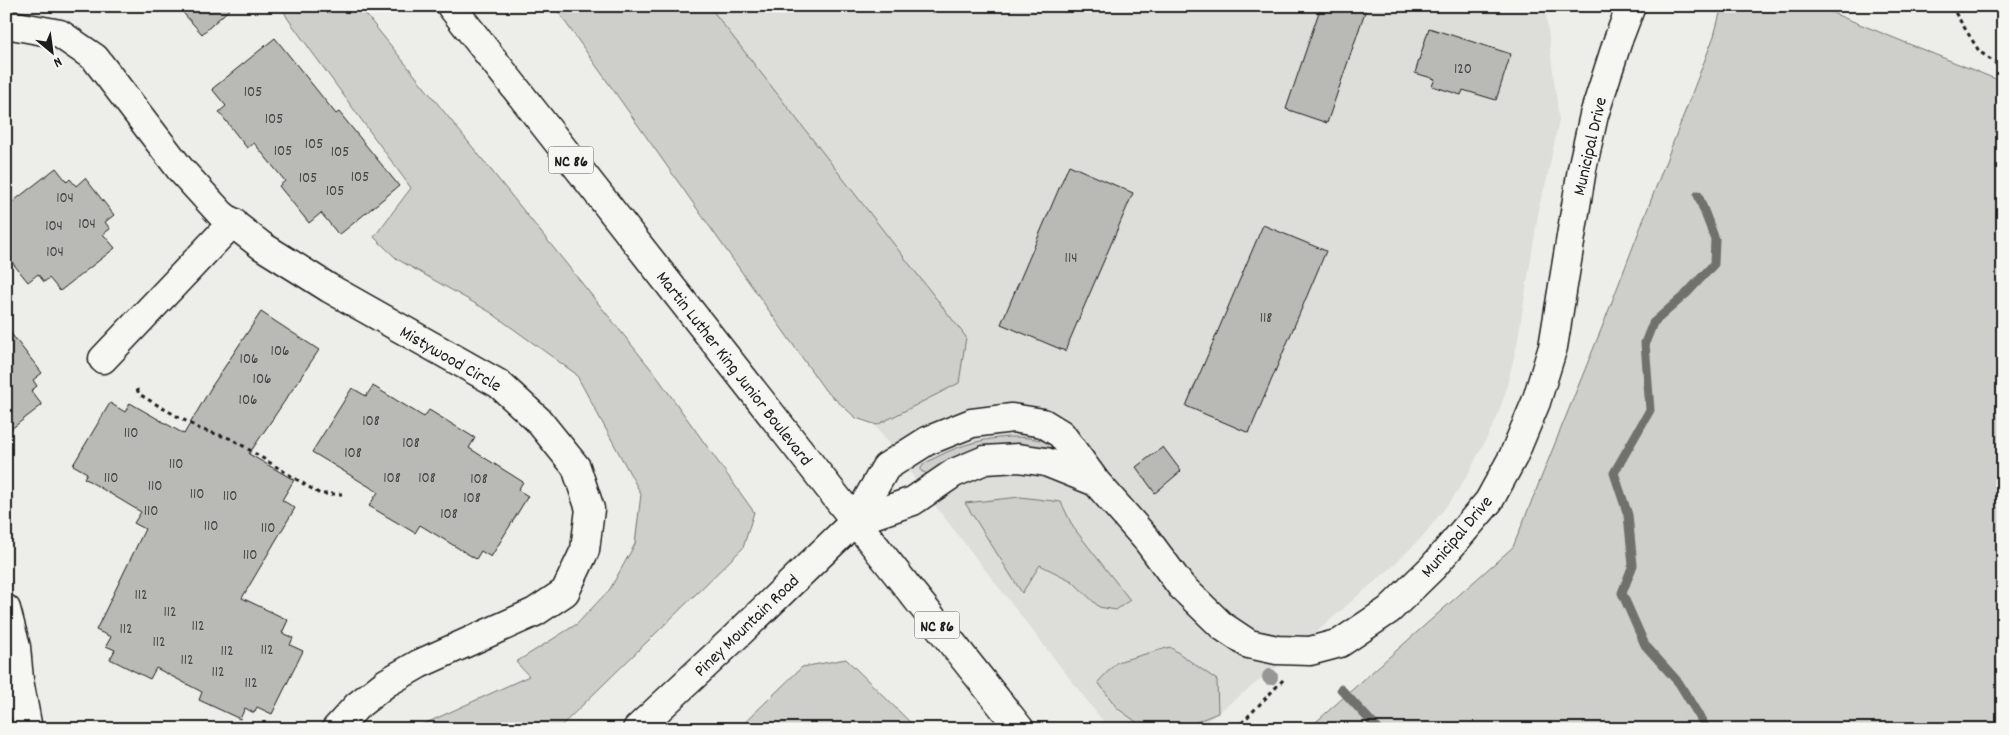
<svg xmlns="http://www.w3.org/2000/svg" width="2009" height="735" viewBox="0 0 2009 735" font-family="Dekko,sans-serif">
  <style>
    .built { fill: #ddddda }
    .green { fill: #cececb; stroke: #757574 }
    .lines { fill: none; stroke-linecap: round; stroke-linejoin: round }
    .stream { stroke: #6f6f6d; stroke-width: 9 }
    .building { fill: #b9b9b6; stroke: #1c1c1c }
    .minor-casing { stroke: #1c1c1c; stroke-width: 31 }
    .major-casing { stroke: #1c1c1c; stroke-width: 31 }
    .path { stroke: #1c1c1c; stroke-width: 3; stroke-dasharray: 4 4; stroke-linecap: butt }
    .minor { stroke: #f6f6f2; stroke-width: 28 }
    .major { stroke: #f6f6f2; stroke-width: 28 }
    .tree { fill: #979795 }
    .labels { text-anchor: middle; stroke-width: 4; stroke-linejoin: round; paint-order: stroke }
    .number-label { font-size: 15px; fill: #434342 }
    .shield { fill: #f6f6f2; stroke: #5d5d5c; stroke-width: 1 }
    .shield-label { font-size: 16px; font-weight: bold; fill: #1c1c1c }
    .street-label { font-size: 18px; fill: #1c1c1c; stroke: #f6f6f2 }
  </style>
  <rect width="100%" height="100%" fill="#edede9"/>
  <filter id="ink" filterUnits="userSpaceOnUse"><feTurbulence type="fractalNoise" baseFrequency=".02" numOctaves="2"/><feDisplacementMap in="SourceGraphic" scale="10" xChannelSelector="R" yChannelSelector="G"/><feConvolveMatrix kernelMatrix="1 2 1 2 8 2 1 2 1" color-interpolation-filters="sRGB"/></filter>
  <g filter="url(#ink)">
    <path class="built" d="M 559,6 L 1545,6 L 1559,120 L 1547,179 L 1540,202 L 1517,345 L 1505,394 L 1496,420 L 1467,476 L 1452,499 L 1423,536 L 1391,568 L 1354,599 L 1292,654 L 1255,684 L 1197,729 L 1109,729 L 937,508 Z"/>
    <path class="green" d="M 281,6 L 359,6 L 655,374 L 754,512 L 743,548 L 558,729 L 413,729 L 529,676 L 516,662 L 577,624 L 610,589 L 635,544 L 641,494 L 576,374 L 490,312 L 397,259 L 374,237 L 411,188 L 288,19 Z
      M 554,6 L 709,6 L 966,337 L 959,383 L 877,425 L 856,418 L 825,390 Z
      M 1722,6 L 1815,6 L 2003,82 L 2003,729 L 1308,729 L 1513,547 L 1603,325 L 1714,36 Z
      M 1009,437 C 1023,437 1038,438 1052,444 L 1054,449 L 1053,451 L 951,460 L 927,474 L 921,471 L 921,468 L 924,464 C 951,448 977,439 1009,437 Z
      M 1020,497 L 1061,502 L 1073,527 L 1130,600 L 1116,610 L 1099,607 L 1072,581 L 1040,565 L 1022,593 L 965,503 Z
      M 1170,647 L 1217,680 L 1218,713 L 1179,729 L 1146,729 L 1117,708 L 1098,682 L 1117,662 Z
      M 846,659 L 917,729 L 738,729 L 802,667 Z"/>
    <g class="lines">
      <path class="stream" d="M 1698,195 L 1715,239 L 1714,264 L 1687,293 L 1653,323 L 1645,343 L 1650,410 L 1614,473 L 1628,515 L 1633,565 L 1622,593 L 1645,645 L 1679,683 L 1707,729
        M 1341,689 L 1378,729"/>
    </g>
    <path class="building" d="M 177,6 L 233,6 L 202,34 Z
      M 1321,6 L 1367,6 L 1327,123 L 1286,109 Z
      M 1429,28 L 1511,54 L 1496,100 L 1463,90 L 1461,95 L 1432,86 L 1435,79 L 1415,73 Z
      M 275,38 L 336,114 L 339,112 L 399,186 L 339,235 L 321,213 L 309,223 L 279,186 L 285,181 L 254,143 L 247,148 L 219,112 L 226,106 L 212,89 Z
      M 1069,165 L 1133,193 L 1065,351 L 1001,324 Z
      M 56,168 L 67,182 L 70,179 L 76,186 L 85,178 L 114,215 L 105,222 L 110,229 L 103,234 L 115,248 L 60,291 L 49,278 L 44,282 L 38,274 L 28,282 L 6,255 L 6,207 Z
      M 1263,225 L 1326,251 L 1249,433 L 1186,406 Z
      M 261,312 L 319,350 L 249,454 L 294,480 L 282,500 L 295,508 L 242,598 L 288,620 L 282,633 L 293,638 L 290,645 L 303,651 L 272,714 L 257,707 L 254,713 L 245,708 L 240,719 L 199,700 L 202,692 L 156,668 L 150,679 L 110,659 L 115,650 L 106,646 L 111,637 L 96,630 L 145,529 L 134,523 L 141,512 L 84,478 L 87,473 L 73,465 L 110,403 L 125,412 L 130,403 L 184,434 L 212,386 Z
      M 6,327 L 42,373 L 33,380 L 37,386 L 31,391 L 42,405 L 6,433 Z
      M 373,386 L 424,417 L 429,410 L 475,438 L 469,448 L 523,482 L 518,490 L 528,496 L 491,557 L 481,551 L 476,559 L 420,525 L 415,533 L 369,506 L 378,492 L 312,452 L 352,388 L 366,396 Z
      M 1163,447 L 1181,471 L 1155,493 L 1136,467 Z"/>
    <g class="lines">
      <defs>
        <path id="minor" d="M 6,24 L 60,34 L 95,58 L 180,169 L 221,214 L 262,246 L 329,288 L 499,384 L 538,420 L 576,467 L 590,509 L 585,550 L 565,592 L 535,612 L 419,664 L 386,683 L 357,706 L 336,729
          M 103,359 L 233,222
          M 855,521 L 913,501 L 954,473 L 985,460 L 1018,458 L 1046,462 L 1096,482
          M 6,609 L 16,647 L 19,680 L 28,729
          M 637,729 L 730,642 L 855,521 L 886,467 L 927,441 L 972,423 L 1012,418 L 1043,423 L 1061,434 L 1096,482 L 1147,540 L 1181,586 L 1222,626 L 1249,644 L 1277,650 L 1310,651 L 1340,643 L 1389,610 L 1433,567 L 1489,501 L 1513,457 L 1536,402 L 1553,347 L 1582,169 L 1594,115 L 1618,40 L 1631,6"/>
        <path id="major" d="M 451,6 L 837,498 L 1020,729"/>
      </defs>
      <use href="#minor" class="minor-casing"/>
      <use href="#major" class="major-casing"/>
      <path class="path" d="M 1951,6 L 1979,51 L 2003,69
        M 137,389 L 139,394 L 159,406 L 200,429 L 232,439 L 320,494 L 342,494
        M 1236,729 L 1284,679"/>
      <use href="#minor" class="minor"/>
      <use href="#major" class="major"/>
    </g>
    <circle class="tree" cx="1270" cy="677" r="8"/>
  </g>
  <g class="labels">
    <g class="number-label">
      <text x="1463" y="73">120</text>
      <text x="253" y="96">105</text>
      <text x="274" y="123">105</text>
      <text x="314" y="148">105</text>
      <text x="283" y="155">105</text>
      <text x="340" y="156">105</text>
      <text x="360" y="181">105</text>
      <text x="308" y="182">105</text>
      <text x="335" y="195">105</text>
      <text x="65" y="202">104</text>
      <text x="87" y="228">104</text>
      <text x="54" y="230">104</text>
      <text x="55" y="256">104</text>
      <text x="1071" y="262">114</text>
      <text x="1266" y="322">118</text>
      <text x="280" y="355">106</text>
      <text x="249" y="363">106</text>
      <text x="262" y="383">106</text>
      <text x="248" y="404">106</text>
      <text x="371" y="425">108</text>
      <text x="131" y="437">110</text>
      <text x="411" y="447">108</text>
      <text x="353" y="457">108</text>
      <text x="176" y="468">110</text>
      <text x="111" y="482">110</text>
      <text x="392" y="482">108</text>
      <text x="427" y="482">108</text>
      <text x="479" y="483">108</text>
      <text x="155" y="490">110</text>
      <text x="197" y="498">110</text>
      <text x="230" y="500">110</text>
      <text x="472" y="502">108</text>
      <text x="151" y="515">110</text>
      <text x="449" y="518">108</text>
      <text x="211" y="530">110</text>
      <text x="268" y="532">110</text>
      <text x="250" y="559">110</text>
      <text x="141" y="599">112</text>
      <text x="170" y="616">112</text>
      <text x="198" y="630">112</text>
      <text x="126" y="633">112</text>
      <text x="159" y="646">112</text>
      <text x="267" y="654">112</text>
      <text x="227" y="655">112</text>
      <text x="187" y="664">112</text>
      <text x="218" y="676">112</text>
      <text x="251" y="687">112</text>
    </g>
    <g class="shield">
      <rect x="548.5" y="146.5" width="45" height="27" rx="4"/>
      <rect x="914.5" y="611.5" width="45" height="27" rx="4"/>
    </g>
    <g class="shield-label">
      <text x="571" y="166">NC 86</text>
      <text x="937" y="631">NC 86</text>
    </g>
    <g class="street-label">
      <text transform="translate(1589 146) rotate(-77)" y="6">Municipal Drive</text>
      <text transform="translate(451 358) rotate(30)" y="6">Mistywood Circle</text>
      <text transform="translate(735 368) rotate(52)" y="6">Martin Luther King Junior Boulevard</text>
      <text transform="translate(1456 536) rotate(-50)" y="6">Municipal Drive</text>
      <text transform="translate(746 625) rotate(-44)" y="6">Piney Mountain Road</text>
    </g>
  </g>
  <rect width="2009" height="735" fill="none" stroke="#f6f6f2" stroke-width="25"/>
  <rect x="12" y="12" width="1984" height="710" fill="none" stroke="#1c1c1c" stroke-width="2" filter="url(#ink)"/>
  <g transform="translate(52 52) rotate(151)" stroke="#f6f6f2" stroke-width="4" paint-order="stroke">
  <path d="M0-4L9 19L0 12L-9 19Z" fill="#1c1c1c"/>
  <text y="-8" font-size="14" font-weight="bold" text-anchor="middle" fill="#1c1c1c">N</text>
  </g>
</svg>
